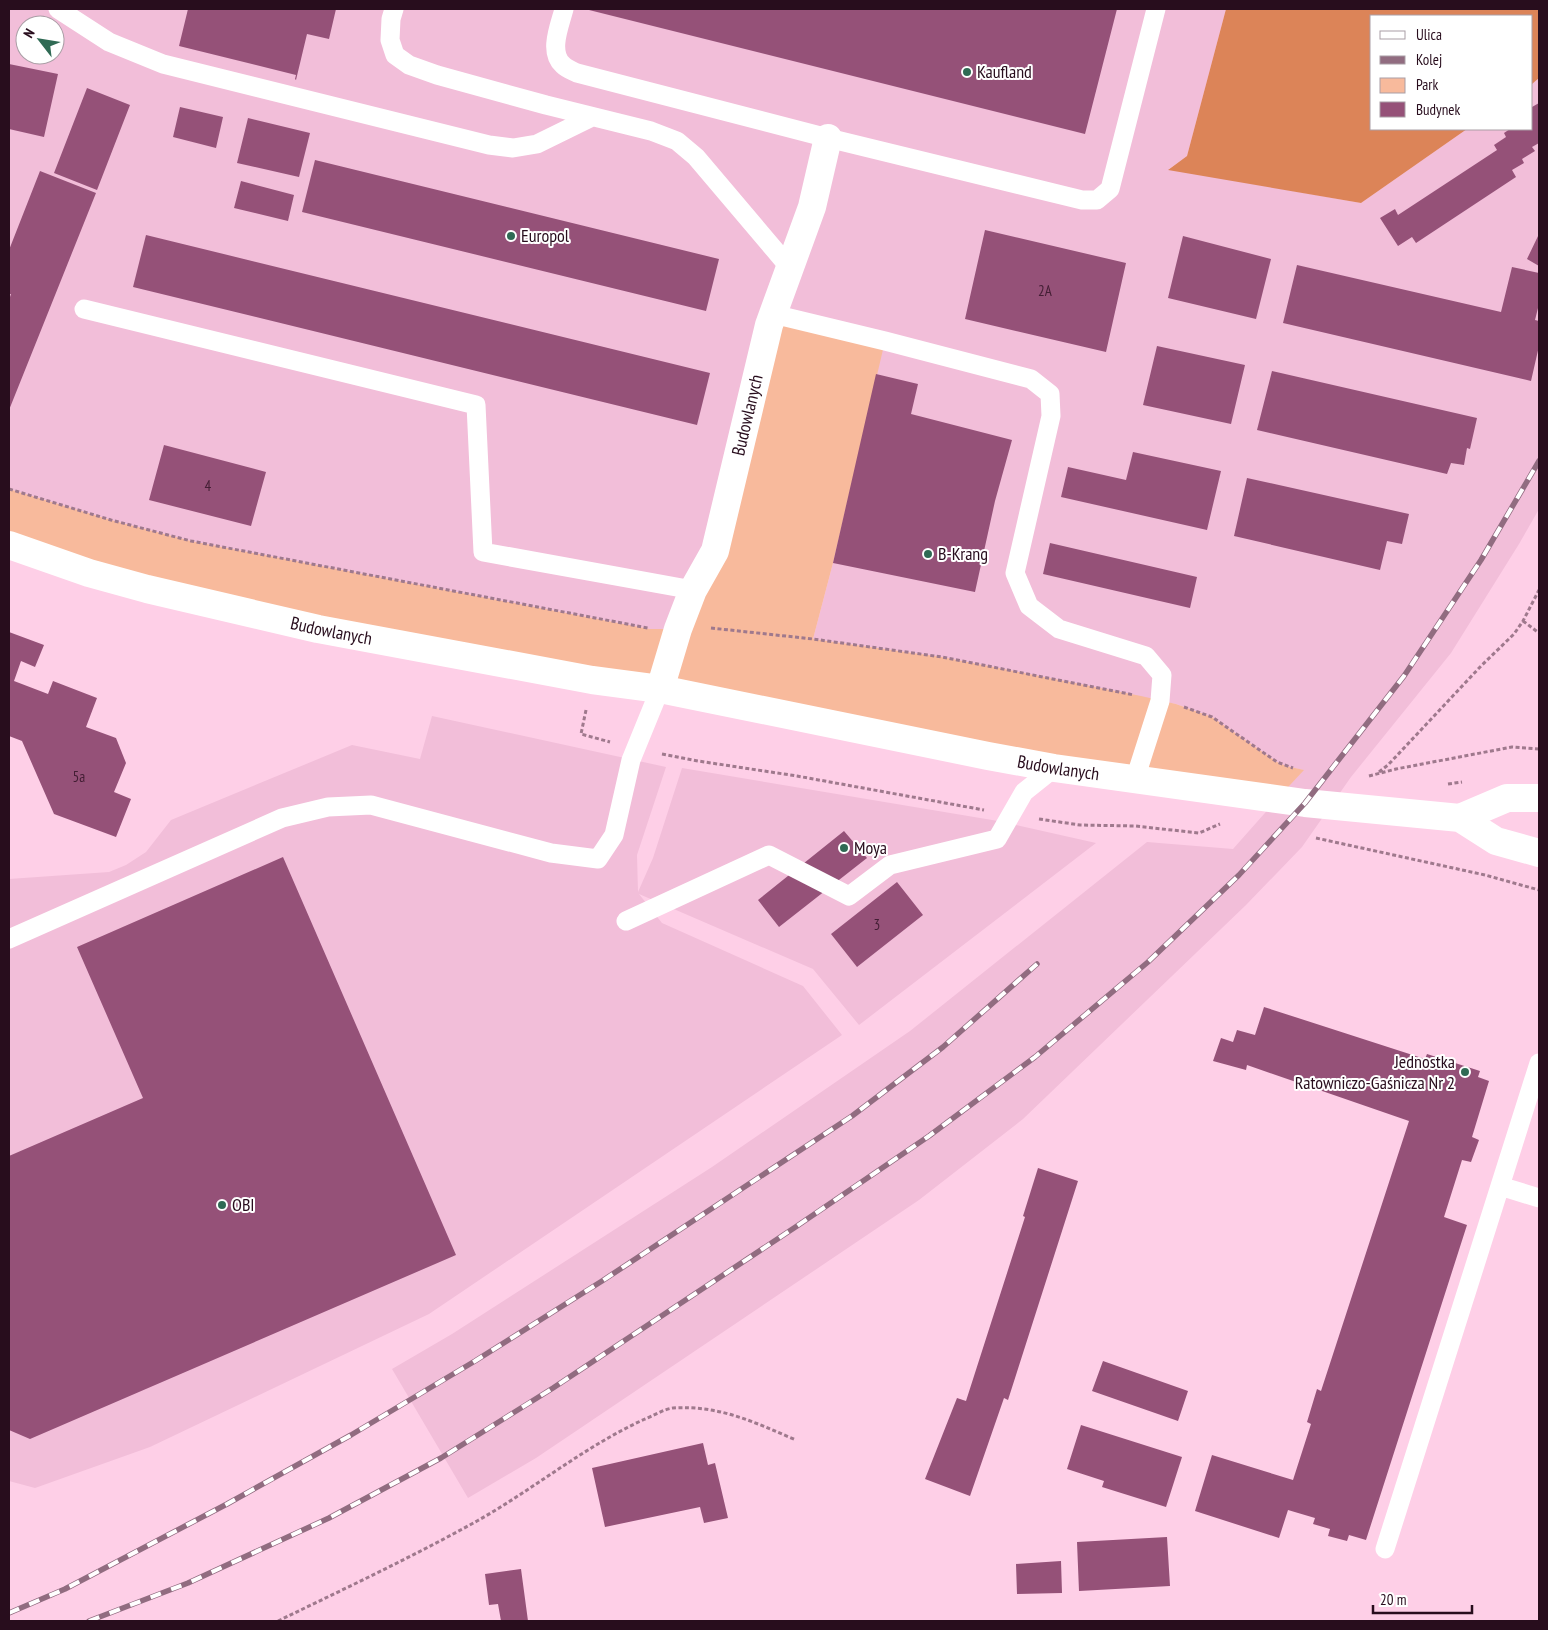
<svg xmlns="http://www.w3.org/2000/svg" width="1548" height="1630" viewBox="0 0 1548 1630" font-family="'PT Sans Narrow',sans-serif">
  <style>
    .built { fill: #f2bed9; fill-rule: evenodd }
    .green { fill: #f8ba9c }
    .forest { fill: #dc8458 }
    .building { fill: #955178 }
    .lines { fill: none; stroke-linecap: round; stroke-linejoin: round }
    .path { stroke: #9f798d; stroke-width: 3; stroke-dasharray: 4 2.5; stroke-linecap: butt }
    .service { stroke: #fff; stroke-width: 19 }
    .minor { stroke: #fff; stroke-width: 28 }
    .secondary { stroke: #fff; stroke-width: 28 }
    .rail-casing { stroke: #916c80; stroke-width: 5.5 }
    .rail { stroke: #fff; stroke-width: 4; stroke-dasharray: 11; stroke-linecap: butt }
    .poi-dot { fill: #2f6a54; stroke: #fff; stroke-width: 2 }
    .labels { text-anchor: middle; stroke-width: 4; stroke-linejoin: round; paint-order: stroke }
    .number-label { font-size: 15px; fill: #431e34 }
    .poi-label { font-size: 18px; fill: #280d1d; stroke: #fff; text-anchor: start }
    .street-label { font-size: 18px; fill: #280d1d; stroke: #fff }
  </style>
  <rect width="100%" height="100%" fill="#fecfe7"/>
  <path class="built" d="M 9,9 L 1226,9 L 1187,156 L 1169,169 L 1361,203 L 1467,129 L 1532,129 L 1532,84 L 1539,78 L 1539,509 L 1519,544 L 1451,653 L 1351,777 L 1302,847 L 1246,905 L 1023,1119 L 919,1200 L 536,1458 L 468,1498 L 392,1369 L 452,1334 L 712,1167 L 910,1031 L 1147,842 L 1233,849 L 1303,770 L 1286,766 L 1277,762 L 1212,717 L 1176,704 L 942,657 L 813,639 L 833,563 L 884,341 L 678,629 L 650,629 L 191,541 L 111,520 L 9,489 ZM 25,25 L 55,25 L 55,55 L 25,55 Z
    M 432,716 L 666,767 L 637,855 L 638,892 L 653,858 L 682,768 L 998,821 L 1096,843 L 859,1025 L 813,969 L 639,894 L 662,923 L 803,986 L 842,1035 L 429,1314 L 150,1447 L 35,1488 L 9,1481 L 9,879 L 109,872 L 126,865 L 146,852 L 171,820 L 352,745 L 420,759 Z"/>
  <path class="green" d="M 773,314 L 885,341 L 833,563 L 813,639 L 942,657 L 1019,672 L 1141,696 L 1176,704 L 1212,717 L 1277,762 L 1286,766 L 1304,770 L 1277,799 L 592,680 L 9,545 L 9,489 L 111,520 L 191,541 L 650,629 L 678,629 Z"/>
  <path class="forest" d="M 1226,9 L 1539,9 L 1539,78 L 1532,84 L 1532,16 L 1372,16 L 1372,129 L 1467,129 L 1361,203 L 1168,170 L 1187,156 Z"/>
  <path class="building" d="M 188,9 L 336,9 L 329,39 L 307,34 L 296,80 L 295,79 L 296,75 L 179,46 Z
    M 585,9 L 1117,9 L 1085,134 Z
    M 9,64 L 58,74 L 44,137 L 9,129 Z
    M 87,88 L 130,105 L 97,190 L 54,173 Z
    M 1539,103 L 1539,143 L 1532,147 L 1535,151 L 1522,159 L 1524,163 L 1512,170 L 1516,177 L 1416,243 L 1412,237 L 1398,246 L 1380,218 L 1395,209 L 1398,215 L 1497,150 L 1494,145 L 1506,137 L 1504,133 L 1510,129 L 1532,129 L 1532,107 Z
    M 180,107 L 223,117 L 216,148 L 173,137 Z
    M 248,118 L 310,133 L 299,177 L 237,163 Z
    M 315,160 L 719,259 L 706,311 L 302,212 Z
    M 40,171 L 96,193 L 9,410 L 9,300 L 11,294 L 9,294 L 9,250 Z
    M 241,181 L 294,195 L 288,221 L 234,208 Z
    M 985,230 L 1126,263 L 1106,352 L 965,319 Z
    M 1539,234 L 1539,266 L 1527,259 Z
    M 146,235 L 710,373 L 697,425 L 133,287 Z
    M 1183,236 L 1271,259 L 1256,319 L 1168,298 Z
    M 1297,265 L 1501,312 L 1512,267 L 1539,273 L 1539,304 L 1535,320 L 1539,321 L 1539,346 L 1531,381 L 1283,323 Z
    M 1157,346 L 1245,365 L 1231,424 L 1143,405 Z
    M 1272,371 L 1477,418 L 1470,449 L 1467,448 L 1464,465 L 1451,463 L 1447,474 L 1257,430 Z
    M 876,374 L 918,384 L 911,414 L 1012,440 L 995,501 L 975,592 L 833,563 Z
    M 164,445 L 266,472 L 251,526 L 149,500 Z
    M 1133,452 L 1221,471 L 1207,530 L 1061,497 L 1068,467 L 1126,480 Z
    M 1247,478 L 1409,514 L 1402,544 L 1387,541 L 1380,570 L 1234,536 Z
    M 1050,543 L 1197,577 L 1190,608 L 1043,574 Z
    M 9,632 L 44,645 L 35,667 L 21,661 L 14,681 L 48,694 L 53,681 L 97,698 L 86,727 L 116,738 L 126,763 L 114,792 L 131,799 L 116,837 L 54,814 L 22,741 L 9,736 Z
    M 844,831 L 867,858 L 779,927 L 758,900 Z
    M 283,857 L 456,1255 L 30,1439 L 9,1430 L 9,1156 L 143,1098 L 77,947 Z
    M 897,882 L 923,915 L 857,967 L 831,934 Z
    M 1264,1007 L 1425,1059 L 1427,1054 L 1480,1071 L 1478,1077 L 1489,1081 L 1472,1137 L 1479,1140 L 1471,1162 L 1462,1160 L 1444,1217 L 1467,1225 L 1366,1540 L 1349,1535 L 1347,1541 L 1328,1536 L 1330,1529 L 1313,1524 L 1315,1518 L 1288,1510 L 1279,1538 L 1195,1511 L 1212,1455 L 1293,1480 L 1311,1424 L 1307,1422 L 1317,1389 L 1321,1391 L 1409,1121 L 1247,1065 L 1246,1070 L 1213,1061 L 1221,1038 L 1233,1042 L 1237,1030 L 1255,1035 Z
    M 1038,1168 L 1078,1181 L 1008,1400 L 1004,1398 L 970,1496 L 925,1479 L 957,1398 L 966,1401 L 1025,1217 L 1023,1216 Z
    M 1103,1361 L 1188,1391 L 1178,1421 L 1092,1391 Z
    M 1081,1425 L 1182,1457 L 1166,1507 L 1102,1487 L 1104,1481 L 1067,1469 Z
    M 703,1443 L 708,1465 L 715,1463 L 728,1518 L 704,1523 L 700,1507 L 605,1527 L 592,1468 Z
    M 1167,1537 L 1170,1586 L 1079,1591 L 1077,1542 Z
    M 1061,1561 L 1062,1593 L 1017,1594 L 1016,1564 Z
    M 521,1569 L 528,1621 L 501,1621 L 498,1604 L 489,1605 L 485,1574 Z"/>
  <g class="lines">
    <path class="path" d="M 9,489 L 111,520 L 191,541 L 648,628
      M 1523,621 L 1539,633
      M 711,628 L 813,639 L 942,657 L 1134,695
      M 1184,707 L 1212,717 L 1277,762 L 1293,768
      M 586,710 L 581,734 L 610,742
      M 662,754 L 698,761 L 797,776 L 984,810
      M 1379,772 L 1388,765 L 1481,666 L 1514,634 L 1523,621 L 1539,590
      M 1369,776 L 1396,769 L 1512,747 L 1539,749
      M 1448,784 L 1462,782
      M 1039,819 L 1080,825 L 1135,826 L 1199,833 L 1220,824
      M 1316,838 L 1485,875 L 1539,890
      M 278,1621 C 344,1589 412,1557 477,1521 C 534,1489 585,1446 645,1419 C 653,1416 664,1409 673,1408 C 719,1405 754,1422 796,1440"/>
    <path class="service" d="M 58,9 L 109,42 L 163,64 L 489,145 L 513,148 L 537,144 L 592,117
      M 394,9 L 391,19 L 390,40 L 395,55 L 409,65 L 437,75 L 546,105 L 651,131 L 677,141 L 696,157 L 790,268
      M 564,9 C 560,25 548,52 563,65 C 567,69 573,71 577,73 L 828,138 L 1082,200 L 1097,200 L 1110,189 L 1156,9
      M 84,309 L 476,405 L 483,552 L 693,590
      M 773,314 L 885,341 L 1031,379 L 1050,394 L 1051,416 L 1015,573 L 1029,606 L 1059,629 L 1146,656 L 1162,675 L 1160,701 L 1135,779
      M 626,921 L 769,855 L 849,896 L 890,865 L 997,839 L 1024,792 L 1054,768
      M 9,939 L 282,818 L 328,807 L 371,805 L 551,853 L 598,859 L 614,835 L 631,760 L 660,689
      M 1500,1186 L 1539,1198
      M 1385,1549 L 1539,1063"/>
    <path class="minor" id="s1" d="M 660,689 L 678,629 L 693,590 L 715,551 L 769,325 L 812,207 L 828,138"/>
    <g class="secondary">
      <path id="s2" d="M 9,545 L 89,573 L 147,589 L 318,629 L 592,680 L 660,689 L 988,756 L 1054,768 L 1305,803 L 1460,818 L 1496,841 L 1539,853"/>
      <path d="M 1460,818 L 1507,798 L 1539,798"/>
    </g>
    <defs>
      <path id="rail" d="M 9,1613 L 65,1589 L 227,1504 L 351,1435 L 475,1361 L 602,1281 L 852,1116 L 943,1047 L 1037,964
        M 89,1621 L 188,1583 L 329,1518 L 441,1458 L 553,1388 L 797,1226 L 929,1136 L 1035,1057 L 1148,962 L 1239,875 L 1305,803 L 1404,676 L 1481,560 L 1539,461"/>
    </defs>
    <use href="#rail" class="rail-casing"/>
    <use href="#rail" class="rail"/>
  </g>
  <g class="poi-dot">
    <circle cx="967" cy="72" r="5"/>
    <circle cx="511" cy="236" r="5"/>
    <circle cx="928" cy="554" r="5"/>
    <circle cx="844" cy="848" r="5"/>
    <circle cx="1465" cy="1072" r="5"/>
    <circle cx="222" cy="1205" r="5"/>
  </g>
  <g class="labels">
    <g class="number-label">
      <text x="1045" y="296">2A</text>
      <text x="208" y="491">4</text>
      <text x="79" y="782">5a</text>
      <text x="877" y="930">3</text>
    </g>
    <g class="poi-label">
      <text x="977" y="78">Kaufland</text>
      <text x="521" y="242">Europol</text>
      <text x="938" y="560">B-Krang</text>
      <text x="854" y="854">Moya</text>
      <text x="1455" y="1068" text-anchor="end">Jednostka<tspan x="1455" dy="21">Ratowniczo-Gaśnicza Nr 2</tspan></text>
      <text x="232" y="1211">OBI</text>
    </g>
    <g class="street-label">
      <text dy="6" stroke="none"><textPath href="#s1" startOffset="289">Budowlanych</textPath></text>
      <text dy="6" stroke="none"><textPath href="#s2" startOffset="334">Budowlanych</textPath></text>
      <text dy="6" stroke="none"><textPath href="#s2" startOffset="1074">Budowlanych</textPath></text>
    </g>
  </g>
  <rect width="1548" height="1630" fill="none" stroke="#280d1d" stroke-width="20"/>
  <rect x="1370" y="15" width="162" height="115" fill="#ffffff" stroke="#a99ea5"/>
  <rect x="1380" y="31" width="25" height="8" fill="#ffffff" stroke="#a99ea5"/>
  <text x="1416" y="40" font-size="15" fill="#280d1d">Ulica</text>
  <rect x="1380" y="56" width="25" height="8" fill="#916c80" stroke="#a99ea5"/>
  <text x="1416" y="65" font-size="15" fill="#280d1d">Kolej</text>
  <rect x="1380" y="78" width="25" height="15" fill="#f8ba9c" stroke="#a99ea5"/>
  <text x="1416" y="90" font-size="15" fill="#280d1d">Park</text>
  <rect x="1380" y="102" width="25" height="15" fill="#955178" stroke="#a99ea5"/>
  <text x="1416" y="115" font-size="15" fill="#280d1d">Budynek</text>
  <g transform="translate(40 40) rotate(301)"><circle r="24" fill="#ffffff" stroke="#a99ea5"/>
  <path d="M0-4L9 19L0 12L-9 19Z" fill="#2f6a54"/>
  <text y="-8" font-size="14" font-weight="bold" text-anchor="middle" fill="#280d1d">N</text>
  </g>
  <path d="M1373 1605v8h99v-8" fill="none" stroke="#280d1d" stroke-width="2.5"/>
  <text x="1380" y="1605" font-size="15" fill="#280d1d" stroke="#ffffff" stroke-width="4" paint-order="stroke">20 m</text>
</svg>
